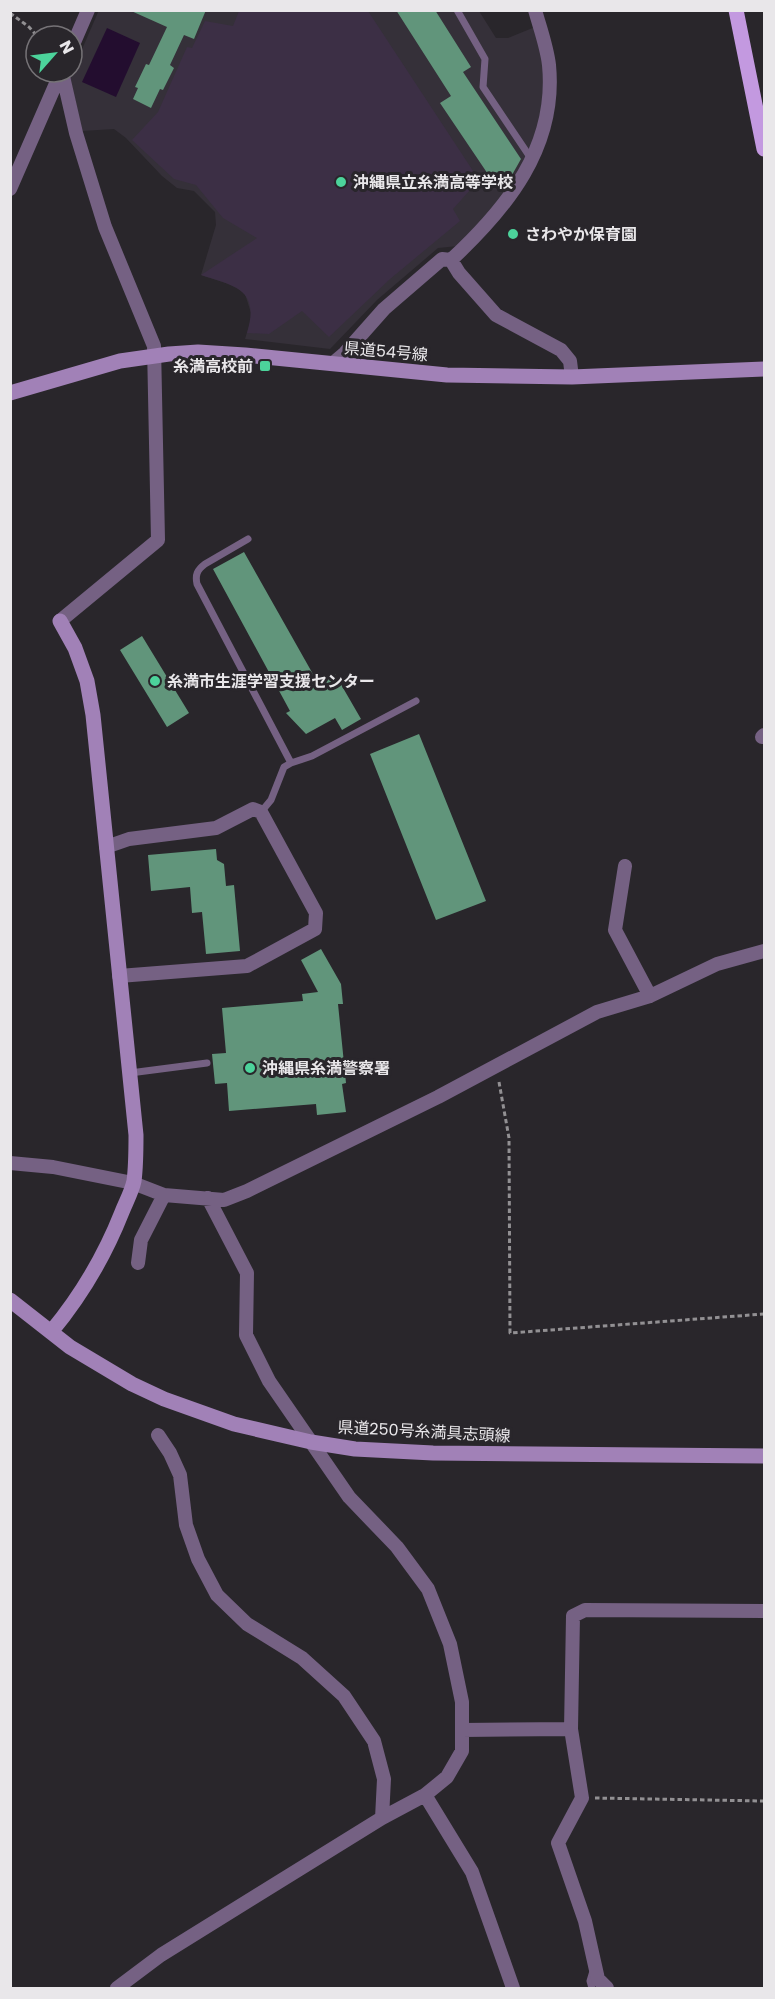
<svg xmlns="http://www.w3.org/2000/svg" width="775" height="1999" viewBox="0 0 775 1999" font-family="Poppins,'Noto Sans JP',sans-serif">
  <style>
    .built { fill: #353039 }
    .green { fill: #3c2f45 }
    .water { fill: #230d2f }
    .building { fill: #61957b }
    .lines { fill: none; stroke-linecap: round; stroke-linejoin: round }
    .path { stroke: #929093; stroke-width: 3; stroke-dasharray: 4.5 3; stroke-linecap: butt }
    .lane { stroke: #756183; stroke-width: 7 }
    .street { stroke: #756183; stroke-width: 14 }
    .secondary { stroke: #a181b7; stroke-width: 15 }
    .primary { stroke: #c399e0; stroke-width: 15 }
    .poi-dot { fill: #4cd39b; stroke: #29262b; stroke-width: 2 }
    .labels { text-anchor: middle; stroke-width: 6; stroke-linejoin: round; paint-order: stroke }
    .poi-label { font-size: 16px; font-weight: bold; fill: #e9e7ea; stroke: #29262b; text-anchor: start }
    .street-label { font-size: 16px; fill: #e9e7ea; stroke: #29262b }
  </style>
  <rect width="100%" height="100%" fill="#29262b"/>
  <path class="built" d="M 99,10 L 479,11 L 496,38 L 508,38 L 535,27 L 543,59 L 543,100 L 538,134 L 525,164 L 503,197 L 458,246 L 438,248 L 377,300 L 330,349 L 245,339 L 252,316 L 245,294 L 235,286 L 201,275 L 216,225 L 215,212 L 194,191 L 177,188 L 162,176 L 126,138 L 114,129 L 82,131 L 70,77 Z"/>
  <path class="green" d="M 239,11 L 368,11 L 479,180 L 453,209 L 460,221 L 390,279 L 329,337 L 302,311 L 269,334 L 247,333 C 260,290 236,286 201,275 L 257,238 L 223,218 L 196,185 L 174,179 L 132,140 L 158,112 L 187,47 L 192,48 L 205,21 L 233,26 Z"/>
  <path class="water" d="M 107,28 L 140,43 L 116,97 L 82,82 Z"/>
  <path class="building" d="M 129,10 L 206,10 L 194,39 L 184,35 L 170,65 L 174,68 L 163,90 L 160,89 L 151,108 L 133,99 L 138,88 L 135,87 L 146,64 L 149,65 L 167,27 Z
    M 396,10 L 435,10 L 471,67 L 463,72 L 521,159 L 508,182 L 498,189 L 440,103 L 451,96 Z
    M 244,552 L 318,683 L 335,674 L 361,719 L 342,730 L 335,718 L 306,734 L 286,713 L 290,711 L 213,569 Z
    M 142,636 L 189,713 L 167,727 L 120,650 Z
    M 419,734 L 486,901 L 436,920 L 370,754 Z
    M 216,849 L 217,860 L 224,864 L 226,886 L 234,885 L 240,951 L 206,954 L 202,912 L 192,913 L 190,887 L 151,891 L 148,855 Z
    M 321,949 L 341,984 L 343,1004 L 338,1004 L 346,1083 L 342,1084 L 346,1112 L 317,1115 L 316,1104 L 229,1111 L 227,1083 L 215,1084 L 212,1054 L 226,1053 L 222,1008 L 303,1001 L 302,994 L 318,992 L 301,960 Z"/>
  <g class="lines">
    <path class="path" d="M 10,13 L 29,27 L 37,36
      M 499,1082 L 509,1138 L 510,1333 L 764,1314
      M 595,1798 L 764,1801"/>
    <path class="lane" d="M 457,10 L 485,59 L 483,87 L 532,160
      M 248,539 L 205,564 C 197,570 195,575 197,584 L 291,763 L 284,767 L 271,800 L 261,812
      M 291,763 L 312,756 L 416,701
      M 130,1073 L 207,1063
      M 592,1988 L 590,1981 L 593,1971"/>
    <path class="street" d="M 72,47 L 88,10
      M 10,189 L 61,72
      M 451,260 C 507,208 557,147 549,65 C 547,47 540,28 535,10
      M 332,364 L 345,353 L 384,309 L 442,259 L 451,260 L 459,273 L 496,315 L 561,350 L 570,361 L 572,377
      M 60,621 L 158,540 L 154,346 L 105,227 L 76,133 L 62,72
      M 762,737 L 764,735
      M 106,847 L 129,839 L 216,828 L 253,809 L 261,812 L 316,913 L 315,929 L 247,966 L 119,976
      M 625,866 L 615,930 L 650,996
      M 10,1163 L 53,1167 L 133,1183 L 164,1195 L 224,1200 L 247,1191 L 438,1097 L 597,1012 L 650,996 L 717,964 L 764,951
      M 138,1263 L 141,1240 L 164,1195
      M 158,1435 L 170,1453 L 180,1475 L 186,1525 L 198,1559 L 217,1595 L 247,1624 L 302,1658 L 344,1696 L 374,1741 L 384,1779 L 382,1818
      M 462,1730 L 571,1729
      M 425,1795 L 472,1872 L 513,1988
      M 117,1988 L 161,1955 L 382,1818 L 425,1795 L 447,1777 L 462,1751 L 462,1702 L 450,1644 L 428,1589 L 397,1547 L 349,1497 L 269,1381 L 246,1335 L 247,1273 L 208,1198
      M 607,1988 L 598,1979 L 585,1921 L 558,1843 L 582,1798 L 571,1729 L 573,1616 L 585,1610 L 764,1611"/>
    <path class="secondary" d="M 10,393 L 120,361 L 169,354 L 198,352 L 245,355 L 447,375 L 572,377 L 764,369
      M 10,1300 L 70,1347 L 132,1384 L 164,1399 L 234,1424 L 311,1442 L 355,1449 L 433,1453 L 764,1456
      M 51,1332 C 81,1296 105,1255 122,1212 C 126,1202 132,1191 134,1181 C 136,1166 136,1150 136,1135 L 93,715 L 87,681 L 75,648 L 60,621"/>
    <path class="primary" d="M 736,10 L 764,149"/>
  </g>
  <g class="poi-dot">
    <circle cx="341" cy="182" r="6"/>
    <circle cx="513" cy="234" r="6"/>
    <rect x="259" y="360" width="12" height="12" rx="3"/>
    <circle cx="155" cy="681" r="6"/>
    <circle cx="250" cy="1068" r="6"/>
  </g>
  <g class="labels">
    <g class="poi-label">
      <text x="353" y="188">沖縄県立糸満高等学校</text>
      <text x="525" y="240">さわやか保育園</text>
      <text x="253" y="372" text-anchor="end">糸満高校前</text>
      <text x="167" y="687">糸満市生涯学習支援センター</text>
      <text x="262" y="1074">沖縄県糸満警察署</text>
    </g>
    <g class="street-label">
      <text transform="translate(386 351) rotate(5)" y="6">県道54号線</text>
      <text transform="translate(424 1431) rotate(3)" y="6">県道250号糸満具志頭線</text>
    </g>
  </g>
  <rect width="775" height="1999" fill="none" stroke="#e9e7ea" stroke-width="24"/>
  <g transform="translate(54 54) rotate(62)"><circle r="28" fill="#29262b" stroke="#767377" stroke-width="1.5"/>
  <path d="M0-4.5L10 22L0 15L-10 22Z" fill="#4cd39b"/>
  <text y="-9" font-size="16" font-weight="bold" text-anchor="middle" fill="#e9e7ea">N</text>
  </g>
</svg>
